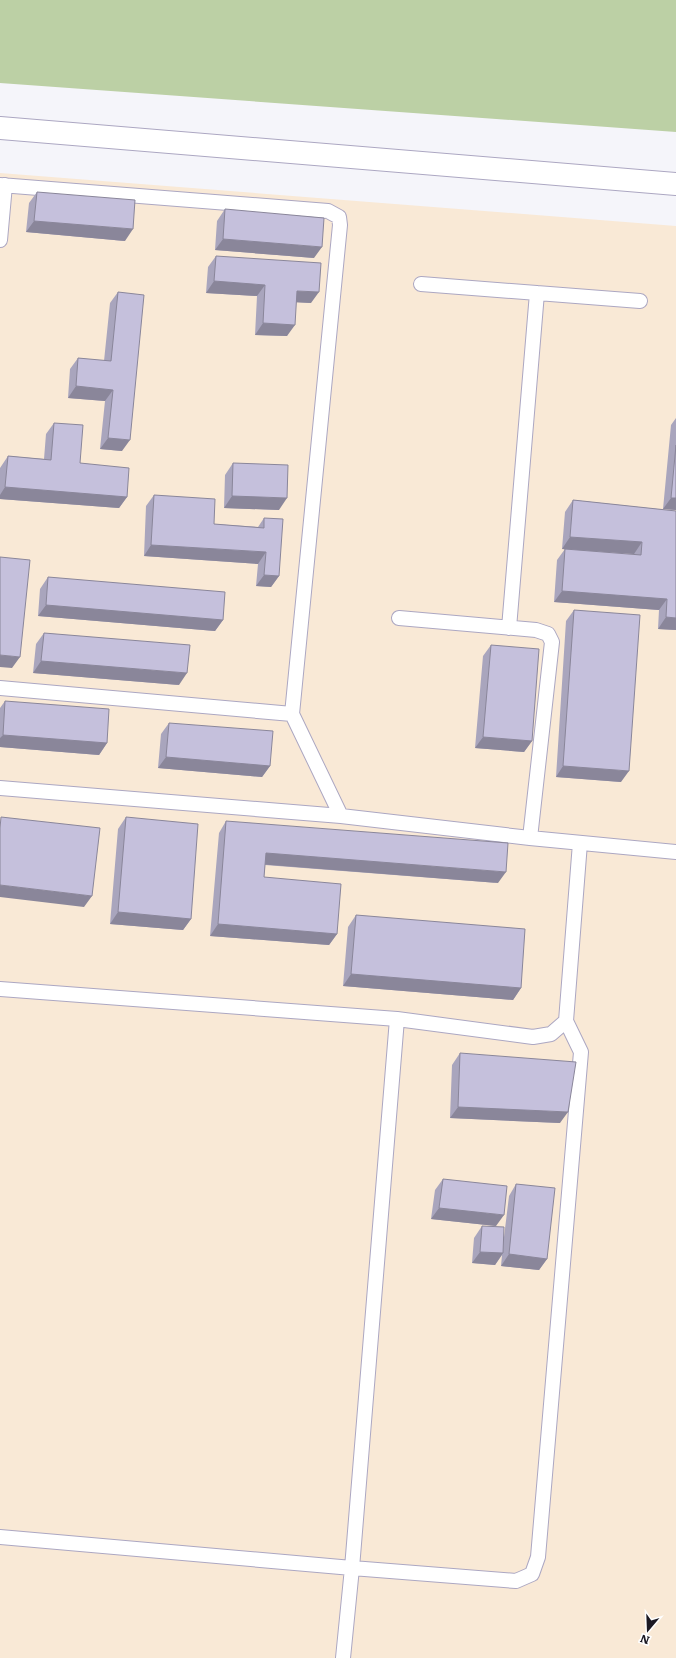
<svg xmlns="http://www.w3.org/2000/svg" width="676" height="1658" viewBox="0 0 676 1658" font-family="Literata,serif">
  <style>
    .industrial { fill: #f9e9d6 }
    .green { fill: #bcd0a5 }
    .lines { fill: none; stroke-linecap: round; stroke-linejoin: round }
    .lane-casing { stroke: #aca7c2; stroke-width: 16 }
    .street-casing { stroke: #aca7c2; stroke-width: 24 }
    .lane { stroke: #fff; stroke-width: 14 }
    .street { stroke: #fff; stroke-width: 22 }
    .wall { fill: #a9a5bd }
    .shaded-wall { fill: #8a869a }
    .building { fill: #c5c0dc; stroke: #8a869a }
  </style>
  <rect width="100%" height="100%" fill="#f5f5fa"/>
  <path class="industrial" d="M 0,173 L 676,226 L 676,1658 L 0,1658 Z"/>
  <path class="green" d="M 0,0 L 676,0 L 676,132 L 0,83 Z"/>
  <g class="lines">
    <defs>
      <path id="lane" d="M 0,185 L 328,211 L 339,217 L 340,225 L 292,714 L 341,816
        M 0,240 L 5,185
        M 421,284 L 640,301
        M 399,618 L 536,630 L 548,634 L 552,642 L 530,838
        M 509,628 L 537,293
        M 0,688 L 292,714
        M 0,788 L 341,816 L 530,838 L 676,852
        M 0,989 L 397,1019 L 533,1037 L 551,1034 L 566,1021
        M 0,1537 L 352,1568 L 397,1019
        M 343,1658 L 352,1568 L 516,1581 L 532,1574 L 538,1557 L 581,1052 L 566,1021 L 580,843"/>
      <path id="street" d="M 0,128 L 676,184"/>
    </defs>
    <use href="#lane" class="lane-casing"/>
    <use href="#street" class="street-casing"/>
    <use href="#lane" class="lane"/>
    <use href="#street" class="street"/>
  </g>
  <path class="wall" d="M 37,192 L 125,241 L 26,232 L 29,203 Z
    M 225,209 L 314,258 L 215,250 L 217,221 Z
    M 216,256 L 311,303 L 296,302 L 287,336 L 255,335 L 257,296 L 206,293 L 208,267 Z
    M 118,292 L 122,451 L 100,449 L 105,401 L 68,398 L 70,369 L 78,358 L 104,361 L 110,303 Z
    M 676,418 L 676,510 L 663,509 L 671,425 Z
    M 54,423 L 80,463 L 127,497 L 119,508 L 0,499 L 0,468 L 8,456 L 44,459 L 46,434 Z
    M 233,463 L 279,510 L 224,508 L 225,475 Z
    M 154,495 L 214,524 L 258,527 L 264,518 L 279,576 L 271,587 L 256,586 L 258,564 L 144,556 L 146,506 Z
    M 573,500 L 676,511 L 676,630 L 658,629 L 659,610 L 554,602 L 557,560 L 565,549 L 634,555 L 634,554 L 562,549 L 565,512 Z
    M 48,577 L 223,620 L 215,631 L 38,616 L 40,589 Z
    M 574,610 L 621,782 L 556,777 L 566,621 Z
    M 44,633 L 179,685 L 33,673 L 36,644 Z
    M 491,645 L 532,741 L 524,752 L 475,748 L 483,656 Z
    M 5,701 L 107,743 L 99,755 L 0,747 L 0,708 Z
    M 169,723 L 270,766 L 262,777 L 158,768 L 161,734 Z
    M 126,817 L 191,919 L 183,930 L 110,924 L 118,829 Z
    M 226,821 L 498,883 L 265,865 L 264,877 L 337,934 L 329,945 L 210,936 L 219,833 Z
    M 356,915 L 521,988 L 513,1000 L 343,986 L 348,927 Z
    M 460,1053 L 560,1123 L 450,1118 L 452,1065 Z
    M 443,1179 L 496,1226 L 431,1219 L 435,1190 Z
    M 516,1184 L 547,1259 L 539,1270 L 501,1266 L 502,1255 L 495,1265 L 472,1263 L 474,1238 L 482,1226 L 504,1237 L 509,1196 Z"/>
  <path class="shaded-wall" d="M 34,221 L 133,229 L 125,241 L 26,232 Z
    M 223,239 L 322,247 L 314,258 L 215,250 Z
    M 214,281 L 265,285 L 257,296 L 206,293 Z
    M 297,291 L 319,292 L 311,303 L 289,302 Z
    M 263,323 L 295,325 L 287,336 L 255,335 Z
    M 76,386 L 113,390 L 105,401 L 68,398 Z
    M 108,438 L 130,440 L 122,451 L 100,449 Z
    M 5,487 L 127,497 L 119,508 L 0,499 L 0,495 Z
    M 232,496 L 287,498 L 279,510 L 224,508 Z
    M 671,498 L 676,498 L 676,510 L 663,509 Z
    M 570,537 L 642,542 L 634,554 L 562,549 Z
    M 151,545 L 266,552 L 258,564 L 144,556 Z
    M 264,575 L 279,576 L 271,587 L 256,586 Z
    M 562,591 L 667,599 L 659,610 L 554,602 Z
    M 46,605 L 223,620 L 215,631 L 38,616 Z
    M 666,617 L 676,618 L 676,630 L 658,629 Z
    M 0,655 L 20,657 L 12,668 L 0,667 Z
    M 41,661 L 187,673 L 179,685 L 33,673 Z
    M 3,735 L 107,743 L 99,755 L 0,747 L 0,738 Z
    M 483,737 L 532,741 L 524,752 L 475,748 Z
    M 166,757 L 270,766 L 262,777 L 158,768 Z
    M 563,766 L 629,771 L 621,782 L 556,777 Z
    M 266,853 L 506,872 L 498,883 L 258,864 Z
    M 0,885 L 92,896 L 84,907 L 0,897 Z
    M 118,912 L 191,919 L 183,930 L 110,924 Z
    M 218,924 L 337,934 L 329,945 L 210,936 Z
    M 351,974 L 521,988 L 513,1000 L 343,986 Z
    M 458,1107 L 568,1112 L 560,1123 L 450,1118 Z
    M 439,1208 L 504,1215 L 496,1226 L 431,1219 Z
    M 480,1252 L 503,1253 L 495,1265 L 472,1263 Z
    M 509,1254 L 547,1259 L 539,1270 L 501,1266 Z"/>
  <path class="building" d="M 37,192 L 135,200 L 133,229 L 34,221 Z
    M 225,209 L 324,218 L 322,247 L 223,239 Z
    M 216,256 L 321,263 L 319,292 L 297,291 L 295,325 L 263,323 L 265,285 L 214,281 Z
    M 118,292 L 144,295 L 130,440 L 108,438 L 113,390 L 76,386 L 78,358 L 111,361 Z
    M 54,423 L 83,425 L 80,463 L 129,468 L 127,497 L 5,487 L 8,456 L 51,460 Z
    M 676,445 L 676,498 L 671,498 Z
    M 233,463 L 288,465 L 287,498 L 232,496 Z
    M 154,495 L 215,499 L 214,524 L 264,528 L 264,518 L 283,519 L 279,576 L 264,575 L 266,552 L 151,545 Z
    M 573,500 L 676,511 L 676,618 L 666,617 L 667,599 L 562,591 L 565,549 L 641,555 L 642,542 L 570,537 Z
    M 0,557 L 30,560 L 20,657 L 0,655 Z
    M 48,577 L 225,592 L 223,620 L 46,605 Z
    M 574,610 L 640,615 L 629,771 L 563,766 Z
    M 44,633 L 190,645 L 187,673 L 41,661 Z
    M 491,645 L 539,649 L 532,741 L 483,737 Z
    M 5,701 L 109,709 L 107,743 L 3,735 Z
    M 169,723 L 273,731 L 270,766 L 166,757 Z
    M 1,817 L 100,828 L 92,896 L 0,885 L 0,828 Z
    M 126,817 L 198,824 L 191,919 L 118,912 Z
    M 226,821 L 508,843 L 506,872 L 266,853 L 264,877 L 341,884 L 337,934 L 218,924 Z
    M 356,915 L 525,929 L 521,988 L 351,974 Z
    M 460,1053 L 576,1062 L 568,1112 L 458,1107 Z
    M 443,1179 L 507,1186 L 504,1215 L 439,1208 Z
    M 516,1184 L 555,1188 L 547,1259 L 509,1254 Z
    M 482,1226 L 504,1227 L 503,1253 L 480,1252 Z"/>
  <g transform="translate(648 1630) rotate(199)" stroke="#ffffff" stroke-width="3" paint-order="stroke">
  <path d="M0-3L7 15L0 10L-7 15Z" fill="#1b1923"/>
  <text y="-6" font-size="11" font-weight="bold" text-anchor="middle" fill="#1b1923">N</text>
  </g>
</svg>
